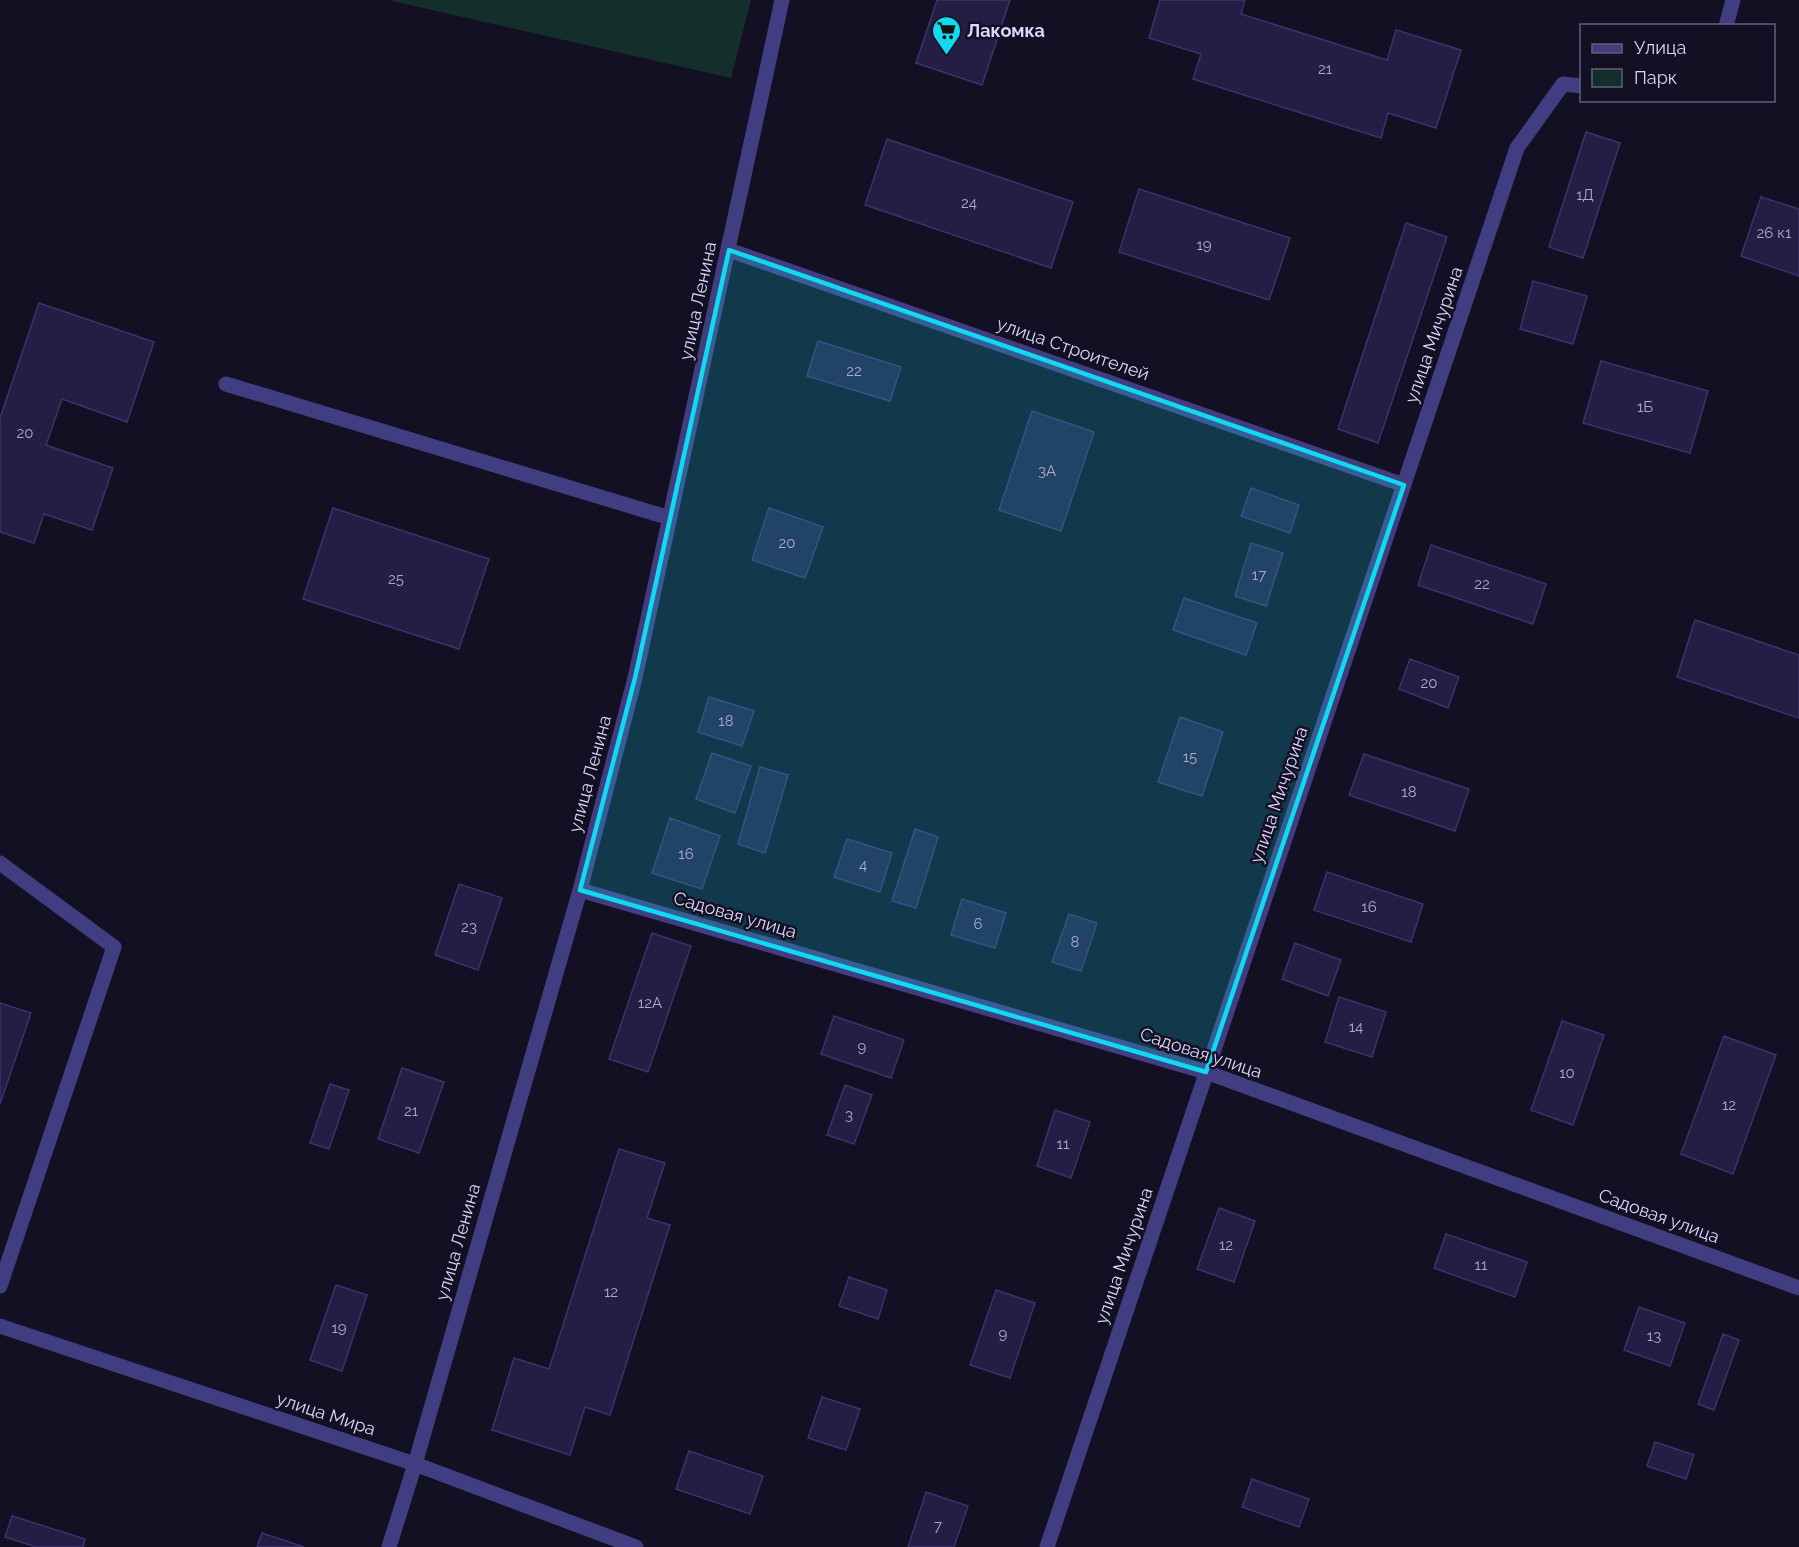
<svg xmlns="http://www.w3.org/2000/svg" width="1799" height="1547" viewBox="0 0 1799 1547" font-family="Raleway,sans-serif">
  <style>
    .green { fill: #142e2c }
    .building { fill: #251d44; stroke: #3d316e; stroke-width: 1.5 }
    .lines { fill: none; stroke-linecap: round; stroke-linejoin: round }
    .service { stroke: #403e80; stroke-width: 15 }
    .minor { stroke: #403e80; stroke-width: 15 }
    .marked { fill: #10daef; fill-opacity: 0.2; stroke: #10daef; stroke-width: 4.5; stroke-linejoin: round }
    .labels { text-anchor: middle; stroke-width: 5; stroke-linejoin: round; paint-order: stroke }
    .number-label { font-size: 15px; fill: #ada8ce }
    .poi-label { font-size: 18px; font-weight: bold; fill: #dad6fc; stroke: #131024; text-anchor: start }
    .street-label { font-size: 18px; fill: #dad6fc; stroke: #131024 }
  </style>
  <rect width="100%" height="100%" fill="#131024"/>
  <path class="green" d="M 388,0 L 751,0 L 731,78 Z"/>
  <path class="building" d="M 937,0 L 1010,0 L 982,85 L 916,63 Z
    M 1160,0 L 1245,0 L 1241,14 L 1387,60 L 1396,30 L 1461,50 L 1436,128 L 1388,113 L 1381,138 L 1193,79 L 1201,54 L 1149,38 Z
    M 1586,132 L 1620,143 L 1583,258 L 1549,247 Z
    M 887,139 L 1073,202 L 1051,268 L 865,205 Z
    M 1139,189 L 1290,238 L 1269,300 L 1119,252 Z
    M 1761,197 L 1799,209 L 1799,276 L 1741,256 Z
    M 1406,223 L 1447,237 L 1378,443 L 1338,429 Z
    M 1533,281 L 1587,296 L 1573,344 L 1520,329 Z
    M 39,303 L 154,342 L 127,422 L 62,399 L 46,445 L 113,468 L 92,530 L 44,514 L 34,543 L 0,532 L 0,418 Z
    M 818,341 L 901,367 L 890,401 L 807,376 Z
    M 1601,361 L 1708,391 L 1690,453 L 1583,423 Z
    M 1032,411 L 1094,432 L 1061,531 L 999,510 Z
    M 1251,488 L 1299,505 L 1290,533 L 1241,516 Z
    M 333,508 L 489,559 L 459,649 L 303,599 Z
    M 769,508 L 823,527 L 805,578 L 752,560 Z
    M 1251,543 L 1283,553 L 1266,606 L 1235,596 Z
    M 1431,545 L 1546,584 L 1533,624 L 1418,585 Z
    M 1184,598 L 1257,623 L 1246,655 L 1173,630 Z
    M 1695,620 L 1799,655 L 1799,718 L 1677,677 Z
    M 1410,659 L 1459,677 L 1448,708 L 1399,689 Z
    M 709,697 L 754,711 L 742,746 L 698,732 Z
    M 1180,717 L 1223,732 L 1202,796 L 1158,782 Z
    M 712,753 L 751,766 L 735,813 L 696,799 Z
    M 1364,754 L 1469,789 L 1455,831 L 1349,795 Z
    M 760,767 L 788,775 L 765,853 L 738,844 Z
    M 670,818 L 720,836 L 702,889 L 652,873 Z
    M 915,829 L 938,837 L 916,908 L 892,901 Z
    M 847,839 L 892,853 L 880,892 L 834,877 Z
    M 1327,872 L 1423,904 L 1411,942 L 1314,910 Z
    M 459,884 L 502,898 L 478,970 L 435,955 Z
    M 962,899 L 1006,913 L 995,948 L 951,935 Z
    M 1069,914 L 1097,923 L 1081,971 L 1052,962 Z
    M 652,933 L 691,946 L 648,1072 L 609,1059 Z
    M 1295,943 L 1341,960 L 1328,996 L 1282,979 Z
    M 1339,997 L 1386,1012 L 1372,1057 L 1325,1042 Z
    M 0,1003 L 31,1013 L 0,1104 Z
    M 834,1016 L 904,1040 L 891,1078 L 821,1054 Z
    M 1562,1021 L 1604,1035 L 1573,1125 L 1531,1110 Z
    M 1724,1036 L 1776,1055 L 1733,1174 L 1681,1154 Z
    M 402,1068 L 444,1082 L 419,1153 L 378,1139 Z
    M 330,1084 L 349,1090 L 329,1149 L 310,1143 Z
    M 845,1085 L 872,1095 L 854,1144 L 827,1135 Z
    M 1055,1110 L 1090,1122 L 1071,1178 L 1037,1166 Z
    M 619,1149 L 665,1163 L 647,1218 L 670,1225 L 610,1415 L 585,1407 L 570,1455 L 492,1430 L 514,1358 L 549,1369 Z
    M 1219,1208 L 1255,1221 L 1234,1282 L 1197,1269 Z
    M 1446,1234 L 1527,1262 L 1515,1297 L 1434,1268 Z
    M 849,1277 L 887,1290 L 878,1319 L 839,1306 Z
    M 336,1285 L 367,1295 L 342,1371 L 310,1360 Z
    M 996,1290 L 1035,1303 L 1010,1378 L 970,1365 Z
    M 1639,1307 L 1685,1323 L 1670,1366 L 1624,1350 Z
    M 1723,1334 L 1739,1340 L 1714,1410 L 1698,1404 Z
    M 822,1397 L 860,1409 L 846,1450 L 808,1438 Z
    M 1655,1442 L 1694,1455 L 1686,1479 L 1647,1466 Z
    M 689,1451 L 763,1476 L 750,1514 L 676,1489 Z
    M 1252,1479 L 1309,1499 L 1299,1527 L 1242,1507 Z
    M 926,1492 L 968,1506 L 954,1547 L 908,1547 Z
    M 12,1516 L 85,1539 L 83,1547 L 36,1547 L 5,1537 Z
    M 262,1533 L 304,1547 L 257,1547 Z"/>
  <g class="lines">
    <path class="service" d="M 226,384 L 670,518
      M 0,863 L 114,947 L 0,1286"/>
    <path class="minor" d="M 1726,26 L 1733,0
      M 729,250 L 1404,485
      M 580,890 L 1206,1072 L 1799,1288
      M 0,1326 L 415,1464 L 636,1547
      M 389,1547 L 415,1464 L 580,890 L 635,678 L 782,0
      M 1047,1547 L 1517,148 L 1563,84 L 1582,86"/>
  </g>
  <path class="marked" d="M 729,250 L 1404,485 L 1206,1072 L 580,890 L 635,678 Z"/>
  <defs>
    <symbol id="supermarket-pin" viewBox="-11 -11 22 30"><path d="M0 17L-7.5 6A9.5 9.5 0 1 1 7.5 6Z" fill="#10daef" stroke="#131024"/><path d="M-6-5.5h2.5l.6 2H6L4.5 2H-2.5L-4.4-4H-6ZM-1.5 3.2a1.3 1.3 0 1 0 .1 0ZM3 3.2a1.3 1.3 0 1 0 .1 0Z" fill="#111"/></symbol>
  </defs>
  <g fill-rule="evenodd">
    <use href="#supermarket-pin" x="930" y="14" width="33" height="45"/>
  </g>
  <g class="labels">
    <g class="number-label">
      <text x="1325" y="74">21</text>
      <text x="1585" y="200">1Д</text>
      <text x="969" y="208">24</text>
      <text x="1774" y="238">26 к1</text>
      <text x="1204" y="250">19</text>
      <text x="854" y="376">22</text>
      <text x="1645" y="412">1Б</text>
      <text x="25" y="438">20</text>
      <text x="1047" y="476">3А</text>
      <text x="787" y="548">20</text>
      <text x="1259" y="580">17</text>
      <text x="396" y="584">25</text>
      <text x="1482" y="589">22</text>
      <text x="1429" y="688">20</text>
      <text x="726" y="726">18</text>
      <text x="1190" y="762">15</text>
      <text x="1409" y="797">18</text>
      <text x="686" y="859">16</text>
      <text x="863" y="870">4</text>
      <text x="1369" y="912">16</text>
      <text x="978" y="929">6</text>
      <text x="469" y="932">23</text>
      <text x="1075" y="947">8</text>
      <text x="650" y="1008">12А</text>
      <text x="1356" y="1032">14</text>
      <text x="862" y="1052">9</text>
      <text x="1567" y="1078">10</text>
      <text x="1729" y="1110">12</text>
      <text x="411" y="1116">21</text>
      <text x="849" y="1120">3</text>
      <text x="1063" y="1149">11</text>
      <text x="1226" y="1250">12</text>
      <text x="1481" y="1270">11</text>
      <text x="611" y="1297">12</text>
      <text x="339" y="1333">19</text>
      <text x="1003" y="1339">9</text>
      <text x="1654" y="1341">13</text>
      <text x="938" y="1531">7</text>
    </g>
    <g class="poi-label">
      <text x="967" y="37">Лакомка</text>
    </g>
    <g class="street-label">
      <text transform="translate(698 301) rotate(-78)" y="6">улица Ленина</text>
      <text transform="translate(1434 335) rotate(-71)" y="6">улица Мичурина</text>
      <text transform="translate(1073 349) rotate(19)" y="6">улица Строителей</text>
      <text transform="translate(590 774) rotate(-75)" y="6">улица Ленина</text>
      <text transform="translate(1279 795) rotate(-71)" y="6">улица Мичурина</text>
      <text transform="translate(735 915) rotate(16)" y="6">Садовая улица</text>
      <text transform="translate(1201 1053) rotate(18)" y="6">Садовая улица</text>
      <text transform="translate(1659 1216) rotate(20)" y="6">Садовая улица</text>
      <text transform="translate(458 1242) rotate(-74)" y="6">улица Ленина</text>
      <text transform="translate(1124 1256) rotate(-71)" y="6">улица Мичурина</text>
      <text transform="translate(326 1414) rotate(18)" y="6">улица Мира</text>
    </g>
  </g>
  <rect x="1580" y="24" width="195" height="78" fill="#131024" stroke="#635f7a" stroke-width="1.5"/>
  <rect x="1592" y="44" width="30" height="9" fill="#403e80" stroke="#635f7a" stroke-width="1.5"/>
  <text x="1634" y="54" font-size="18" fill="#dad6fc">Улица</text>
  <rect x="1592" y="69" width="30" height="18" fill="#142e2c" stroke="#635f7a" stroke-width="1.5"/>
  <text x="1634" y="84" font-size="18" fill="#dad6fc">Парк</text>
</svg>
